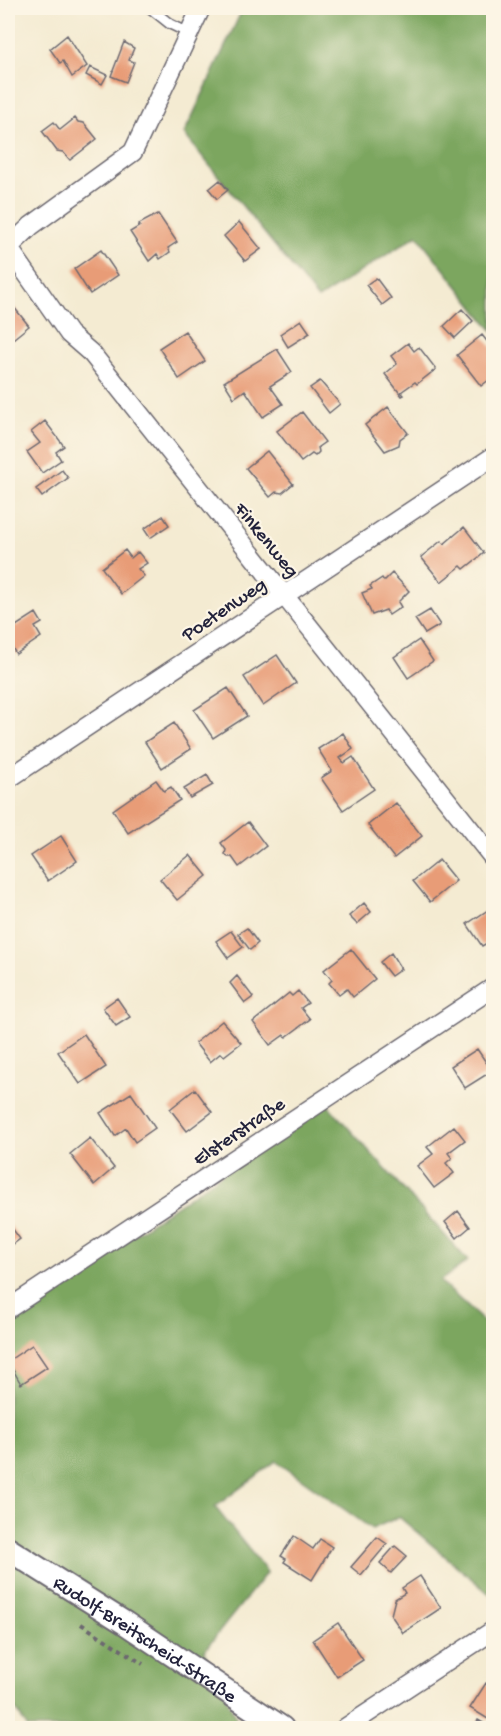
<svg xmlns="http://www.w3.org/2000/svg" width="501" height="1736" viewBox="0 0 501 1736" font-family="'Gochi Hand',sans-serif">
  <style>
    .forest { fill: #7ca65e; stroke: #4f644c; stroke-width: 1.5 }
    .building { fill: #e89c77 }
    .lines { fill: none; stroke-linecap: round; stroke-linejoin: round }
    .service-casing { stroke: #6c6870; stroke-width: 12 }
    .minor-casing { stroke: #6c6870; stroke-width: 21 }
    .tertiary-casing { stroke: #6c6870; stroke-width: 26 }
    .path { stroke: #6c6870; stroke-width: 4; stroke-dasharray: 4.5 4.5; stroke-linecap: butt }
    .service { stroke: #fff; stroke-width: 9 }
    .minor { stroke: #fff; stroke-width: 18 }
    .tertiary { stroke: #fff; stroke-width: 22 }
    .labels { text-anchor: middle; stroke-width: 4.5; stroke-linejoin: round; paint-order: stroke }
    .street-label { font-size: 20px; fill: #22223b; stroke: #fcf5e5 }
  </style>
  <rect width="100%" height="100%" fill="#fcf5e5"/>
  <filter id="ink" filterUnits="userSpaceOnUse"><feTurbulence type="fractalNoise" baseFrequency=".0167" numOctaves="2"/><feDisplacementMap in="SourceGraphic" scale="12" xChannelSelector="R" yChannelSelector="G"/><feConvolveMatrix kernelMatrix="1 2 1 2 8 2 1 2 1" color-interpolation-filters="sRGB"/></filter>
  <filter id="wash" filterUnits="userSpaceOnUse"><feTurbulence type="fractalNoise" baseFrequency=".008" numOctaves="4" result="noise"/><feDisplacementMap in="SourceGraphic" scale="24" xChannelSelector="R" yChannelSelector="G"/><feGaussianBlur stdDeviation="1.35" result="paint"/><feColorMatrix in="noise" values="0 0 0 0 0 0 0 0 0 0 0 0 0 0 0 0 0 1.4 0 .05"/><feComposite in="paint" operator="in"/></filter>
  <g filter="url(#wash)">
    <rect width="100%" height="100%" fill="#f4ebd2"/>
    <path class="forest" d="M 243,8 L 493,8 L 493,331 L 417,235 L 318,299 L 184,134 Z
      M 326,1103 L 468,1261 L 440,1281 L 493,1330 L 493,1597 L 399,1517 L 372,1529 L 276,1461 L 215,1507 L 267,1572 L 204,1651 L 241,1728 L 28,1728 L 8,1698 L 8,1321 Z"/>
    <g id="blocks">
      <path class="building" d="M 67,35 L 87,66 L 72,77 L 63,61 L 60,63 L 50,49 Z
        M 124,42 L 134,48 L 129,60 L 134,62 L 126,82 L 111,76 Z
        M 90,67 L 107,75 L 102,84 L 86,75 Z
        M 75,118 L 78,122 L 84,123 L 97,139 L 70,160 L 63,152 L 57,151 L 42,131 L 54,122 L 60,130 Z
        M 220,180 L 228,190 L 217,199 L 209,189 Z
        M 158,214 L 177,242 L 168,248 L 170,252 L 160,259 L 157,254 L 149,261 L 130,232 L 140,226 L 139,224 Z
        M 239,222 L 261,249 L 245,261 L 224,236 Z
        M 101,250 L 118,275 L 90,294 L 74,269 Z
        M 376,278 L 391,298 L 382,305 L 366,285 Z
        M 9,301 L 29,326 L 8,343 L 8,303 Z
        M 462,309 L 473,321 L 455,338 L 444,326 Z
        M 301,320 L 310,333 L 288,347 L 280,334 Z
        M 185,331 L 205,361 L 179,379 L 159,348 Z
        M 482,335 L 494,350 L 494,376 L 481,386 L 457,355 Z
        M 408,343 L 414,351 L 419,347 L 436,369 L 417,384 L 415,382 L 401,392 L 404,395 L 402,396 L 385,374 L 397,364 L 391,356 Z
        M 277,349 L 292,372 L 270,386 L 283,404 L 263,417 L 245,390 L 234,398 L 224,382 Z
        M 320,381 L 340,404 L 329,413 L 310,388 Z
        M 388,407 L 408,433 L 400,439 L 399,445 L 385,451 L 365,425 Z
        M 302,412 L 325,442 L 318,447 L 319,452 L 315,456 L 312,454 L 301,462 L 277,431 Z
        M 45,421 L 64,446 L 56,452 L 61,460 L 42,473 L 27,452 L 40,443 L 31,432 Z
        M 267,451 L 293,484 L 282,493 L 276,492 L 270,497 L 246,468 Z
        M 62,470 L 68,478 L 42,497 L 36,489 Z
        M 163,516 L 169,525 L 150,538 L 144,529 Z
        M 464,527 L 484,553 L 464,569 L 461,566 L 441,582 L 421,557 L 441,541 L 444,544 Z
        M 125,550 L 131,558 L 138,552 L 147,563 L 138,569 L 144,576 L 121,594 L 102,568 Z
        M 392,573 L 409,591 L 398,602 L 401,607 L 389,615 L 386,610 L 372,615 L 362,593 L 372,589 L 370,586 L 382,578 L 384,581 Z
        M 430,610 L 440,625 L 425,634 L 415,619 Z
        M 8,613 L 16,626 L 36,613 L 42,623 L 35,627 L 41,637 L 16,654 L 8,641 Z
        M 419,640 L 433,661 L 408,678 L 394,657 Z
        M 277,655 L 296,683 L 263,706 L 244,677 Z
        M 228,688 L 247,716 L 213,738 L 194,710 Z
        M 174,723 L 191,749 L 162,768 L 145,742 Z
        M 343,733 L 353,749 L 340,758 L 344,763 L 353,757 L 374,789 L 343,810 L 321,778 L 332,771 L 318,749 Z
        M 494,753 L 494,771 L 485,758 Z
        M 207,775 L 213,785 L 190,798 L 184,789 Z
        M 156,780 L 164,791 L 171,787 L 180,800 L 128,833 L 113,810 Z
        M 396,803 L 422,836 L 394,858 L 368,825 Z
        M 248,822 L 266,846 L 239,867 L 232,857 L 228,857 L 225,854 L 226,850 L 221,843 Z
        M 61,836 L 77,861 L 48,881 L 31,856 Z
        M 190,855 L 207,876 L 177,900 L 160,879 Z
        M 439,860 L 456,881 L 430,902 L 413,881 Z
        M 364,903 L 371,912 L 357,924 L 349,916 Z
        M 488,910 L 494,918 L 494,939 L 482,946 L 467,924 Z
        M 247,928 L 258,943 L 250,950 L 238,934 Z
        M 231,931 L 243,947 L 228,958 L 216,941 Z
        M 351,949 L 375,979 L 353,997 L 347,989 L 339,995 L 329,983 L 332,980 L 324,970 Z
        M 391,953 L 401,969 L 391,976 L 380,962 Z
        M 237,976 L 253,997 L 245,1003 L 230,983 Z
        M 298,991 L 308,1003 L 301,1008 L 310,1019 L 286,1037 L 284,1035 L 270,1045 L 253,1022 L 289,993 L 292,996 Z
        M 117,998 L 130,1017 L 116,1026 L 103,1008 Z
        M 222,1021 L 241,1043 L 224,1056 L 221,1053 L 210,1062 L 195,1043 Z
        M 84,1034 L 106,1067 L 80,1084 L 58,1052 Z
        M 477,1049 L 492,1071 L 465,1088 L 451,1066 Z
        M 195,1089 L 212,1112 L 187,1131 L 170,1109 Z
        M 131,1093 L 155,1128 L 135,1142 L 126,1128 L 115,1136 L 100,1113 Z
        M 454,1126 L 465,1140 L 448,1153 L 452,1158 L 446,1163 L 454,1173 L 434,1188 L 417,1166 L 433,1154 L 427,1147 Z
        M 90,1138 L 114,1168 L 94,1185 L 70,1154 Z
        M 458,1211 L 470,1227 L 457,1238 L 445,1222 Z
        M 9,1224 L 20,1239 L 8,1248 L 8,1225 Z
        M 32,1345 L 47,1367 L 21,1384 L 8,1361 Z
        M 294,1536 L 313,1549 L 320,1539 L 332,1547 L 312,1580 L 284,1562 L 286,1559 L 281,1556 Z
        M 377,1537 L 387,1544 L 361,1575 L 351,1567 Z
        M 395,1546 L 407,1556 L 391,1573 L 380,1563 Z
        M 420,1576 L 441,1608 L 403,1633 L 391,1615 L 395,1599 L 405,1593 L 402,1588 Z
        M 338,1623 L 363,1660 L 337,1677 L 313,1640 Z
        M 486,1683 L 494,1688 L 494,1710 L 488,1719 L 470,1708 Z
        M 478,1720 L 492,1728 L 473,1728 Z"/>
    </g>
  </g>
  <g filter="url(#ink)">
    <use href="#blocks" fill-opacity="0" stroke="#6c6870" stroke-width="1.5"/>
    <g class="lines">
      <defs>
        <path id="service" d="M 150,8 L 170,24 L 189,33"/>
        <path id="minor" d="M 8,247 L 69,334 L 92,354 L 494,859
          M 8,248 L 31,226 L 133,152 L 201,8
          M 8,779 L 494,456
          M 8,1309 L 494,987
          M 345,1728 L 494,1630"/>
        <g id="tertiary">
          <path id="s1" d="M 8,1549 L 125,1623 L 282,1728"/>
        </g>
      </defs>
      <use href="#service" class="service-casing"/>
      <use href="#minor" class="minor-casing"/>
      <use href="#tertiary" class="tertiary-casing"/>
      <path class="path" d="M 81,1624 L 143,1664"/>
      <use href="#service" class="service"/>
      <use href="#minor" class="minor"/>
      <use href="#tertiary" class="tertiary"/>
    </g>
  </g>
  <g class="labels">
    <g class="street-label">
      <text transform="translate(268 539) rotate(51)" y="7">Finkenweg</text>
      <text transform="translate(223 608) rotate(-34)" y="7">Poetenweg</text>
      <text transform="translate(238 1130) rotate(-34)" y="7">Elsterstraße</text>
      <text dy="7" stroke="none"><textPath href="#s1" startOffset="164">Rudolf-Breitscheid-Straße</textPath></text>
    </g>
  </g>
  <rect width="501" height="1736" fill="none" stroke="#fcf5e5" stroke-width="30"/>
</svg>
